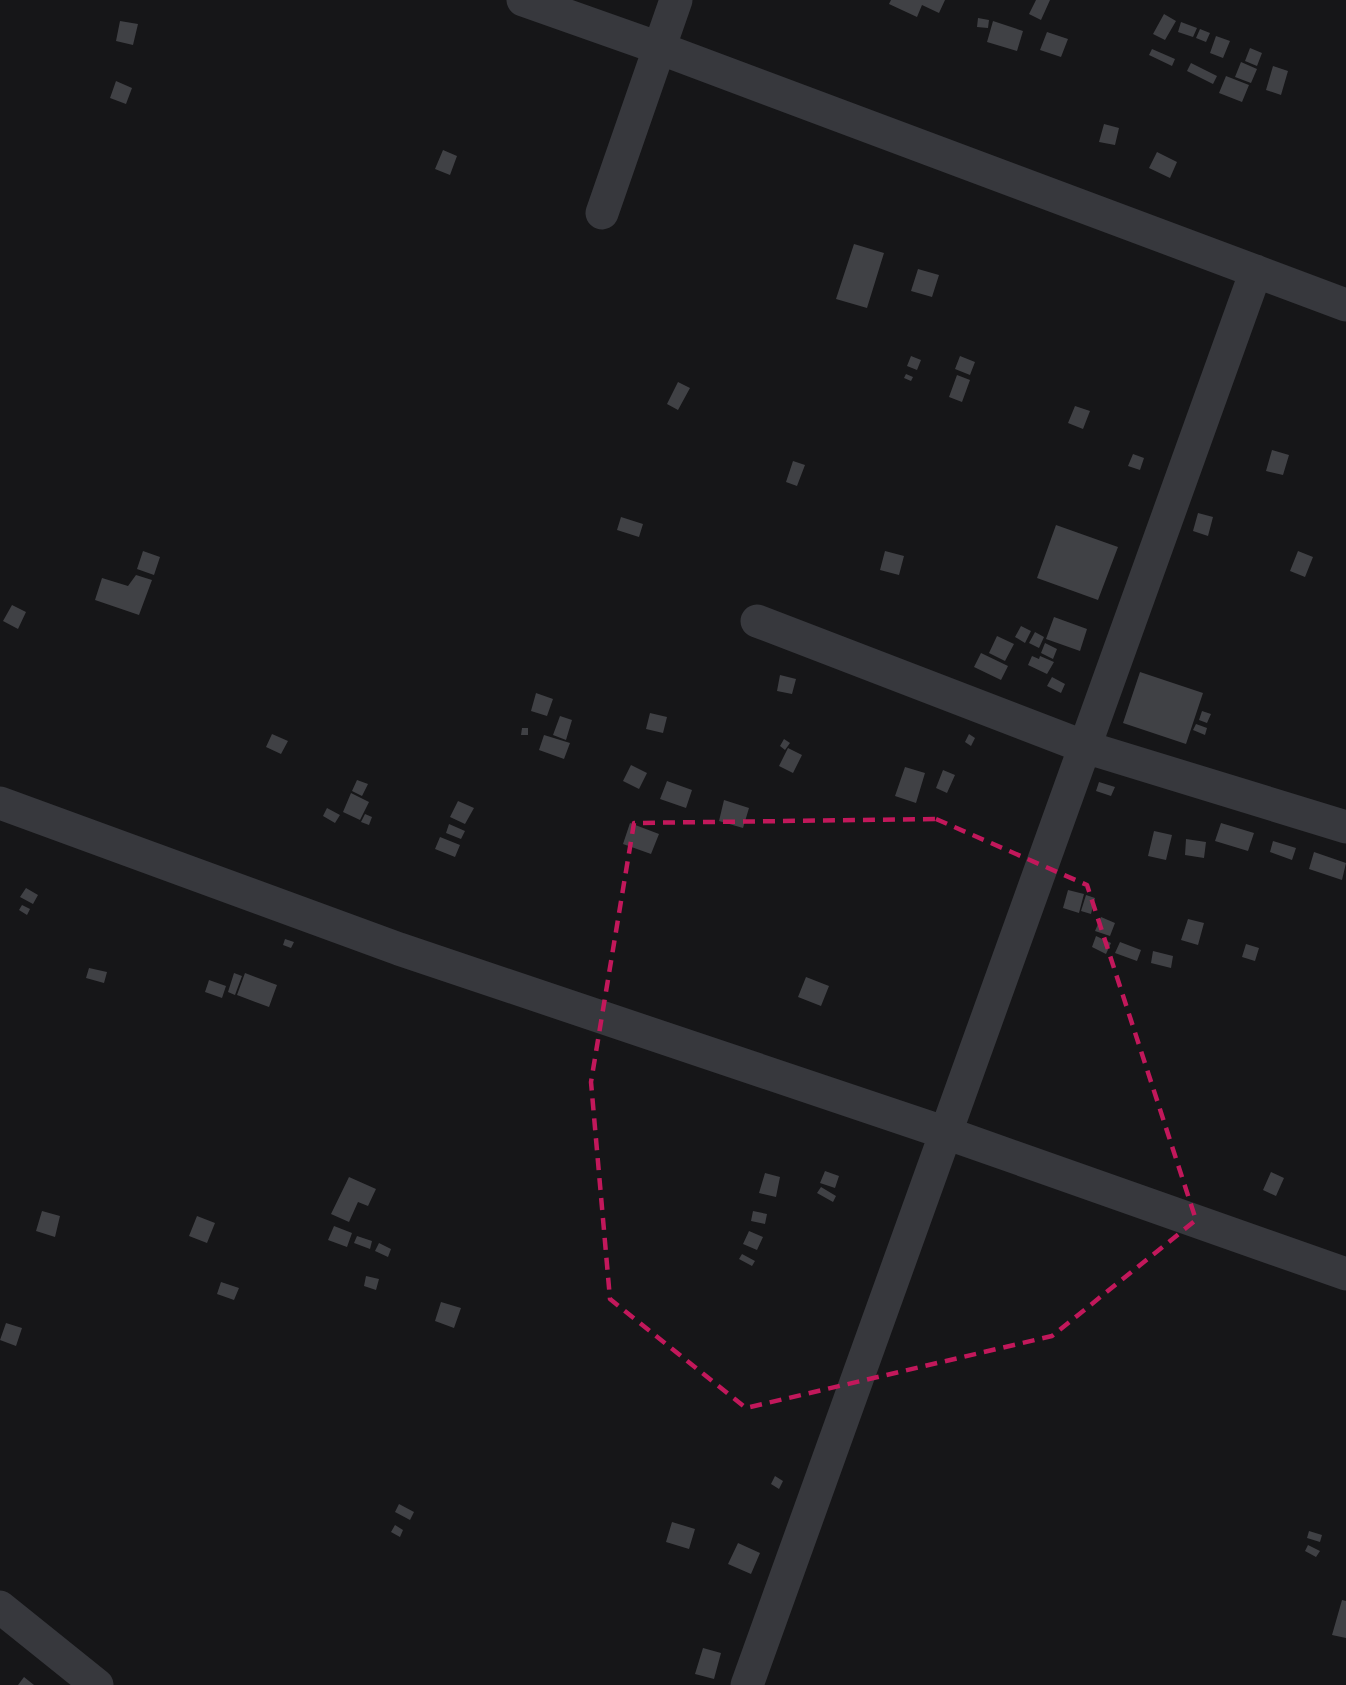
<svg xmlns="http://www.w3.org/2000/svg" width="1346" height="1685" viewBox="0 0 1346 1685" font-family="Signika,sans-serif">
  <style>
    .building { fill: #404145 }
    .lines { fill: none; stroke-linecap: round; stroke-linejoin: round }
    .minor { stroke: #37383d; stroke-width: 33 }
    .marked { fill: none; stroke: #c2185b; stroke-width: 4.5; stroke-dasharray: 12 8; stroke-linejoin: round }
  </style>
  <rect width="100%" height="100%" fill="#161618"/>
  <path class="building" d="M 891,0 L 945,0 L 939,13 L 922,5 L 917,17 L 889,4 Z
    M 1036,0 L 1050,0 L 1041,20 L 1029,14 Z
    M 1164,14 L 1176,21 L 1165,40 L 1153,34 Z
    M 978,18 L 989,20 L 988,28 L 977,27 Z
    M 120,21 L 138,24 L 133,45 L 116,41 Z
    M 993,21 L 1023,31 L 1017,51 L 987,42 Z
    M 1181,22 L 1197,28 L 1193,37 L 1178,32 Z
    M 1200,29 L 1210,33 L 1206,42 L 1196,38 Z
    M 1047,32 L 1068,39 L 1061,57 L 1040,50 Z
    M 1216,36 L 1230,41 L 1223,58 L 1210,53 Z
    M 1250,48 L 1262,53 L 1257,66 L 1245,61 Z
    M 1152,49 L 1175,59 L 1172,66 L 1149,55 Z
    M 1241,62 L 1257,69 L 1251,83 L 1235,77 Z
    M 1191,63 L 1217,76 L 1213,84 L 1187,71 Z
    M 1273,66 L 1288,71 L 1281,95 L 1266,90 Z
    M 1226,76 L 1249,85 L 1242,102 L 1219,93 Z
    M 116,81 L 132,88 L 126,104 L 110,98 Z
    M 1104,124 L 1119,128 L 1115,145 L 1099,142 Z
    M 443,150 L 457,156 L 450,175 L 435,169 Z
    M 1157,152 L 1177,162 L 1170,178 L 1149,168 Z
    M 854,244 L 884,253 L 867,308 L 836,299 Z
    M 918,269 L 939,275 L 932,297 L 911,291 Z
    M 911,356 L 921,360 L 917,370 L 907,366 Z
    M 960,356 L 975,362 L 970,375 L 955,369 Z
    M 906,374 L 913,377 L 911,381 L 904,378 Z
    M 957,375 L 970,380 L 962,402 L 949,397 Z
    M 678,382 L 690,388 L 678,410 L 667,404 Z
    M 1075,406 L 1090,411 L 1083,429 L 1068,423 Z
    M 1272,450 L 1289,455 L 1283,475 L 1266,471 Z
    M 1133,454 L 1144,458 L 1140,470 L 1128,466 Z
    M 793,461 L 805,465 L 797,486 L 786,482 Z
    M 1198,513 L 1213,517 L 1208,536 L 1193,531 Z
    M 621,517 L 643,524 L 639,537 L 617,530 Z
    M 1056,525 L 1118,547 L 1098,600 L 1037,578 Z
    M 143,551 L 160,557 L 154,575 L 137,569 Z
    M 885,551 L 904,556 L 899,575 L 880,570 Z
    M 1298,551 L 1313,557 L 1305,577 L 1290,571 Z
    M 136,575 L 152,580 L 139,615 L 95,600 L 102,578 L 128,586 Z
    M 12,605 L 26,612 L 18,629 L 3,621 Z
    M 1054,617 L 1087,629 L 1080,651 L 1046,639 Z
    M 1021,626 L 1031,631 L 1025,643 L 1015,637 Z
    M 1035,632 L 1044,637 L 1039,648 L 1029,643 Z
    M 997,636 L 1014,644 L 1005,661 L 989,653 Z
    M 1045,643 L 1057,649 L 1053,659 L 1041,653 Z
    M 981,653 L 1008,666 L 1001,680 L 974,667 Z
    M 1032,656 L 1039,659 L 1040,656 L 1054,662 L 1047,674 L 1028,665 Z
    M 1140,672 L 1203,693 L 1186,744 L 1123,723 Z
    M 780,675 L 796,679 L 792,694 L 777,691 Z
    M 1052,677 L 1065,684 L 1061,693 L 1047,686 Z
    M 536,693 L 553,699 L 547,716 L 531,711 Z
    M 1202,711 L 1211,714 L 1207,723 L 1199,720 Z
    M 650,713 L 667,717 L 663,733 L 646,729 Z
    M 560,716 L 572,720 L 566,740 L 553,735 Z
    M 1196,724 L 1207,728 L 1205,735 L 1193,730 Z
    M 522,728 L 528,728 L 528,735 L 521,735 Z
    M 272,734 L 288,741 L 281,754 L 266,747 Z
    M 969,734 L 975,738 L 971,746 L 965,742 Z
    M 544,735 L 570,743 L 564,759 L 539,750 Z
    M 784,739 L 790,743 L 785,750 L 780,746 Z
    M 788,748 L 802,755 L 793,773 L 779,766 Z
    M 631,765 L 647,773 L 639,789 L 623,781 Z
    M 905,767 L 925,773 L 916,803 L 895,796 Z
    M 943,770 L 955,775 L 947,793 L 936,788 Z
    M 357,780 L 368,784 L 362,796 L 352,791 Z
    M 667,781 L 692,790 L 686,808 L 660,799 Z
    M 1099,782 L 1115,787 L 1111,796 L 1096,791 Z
    M 351,793 L 369,802 L 360,820 L 343,812 Z
    M 724,800 L 749,808 L 743,828 L 719,821 Z
    M 458,801 L 474,808 L 465,824 L 450,817 Z
    M 327,808 L 340,815 L 335,823 L 323,816 Z
    M 365,814 L 372,817 L 369,825 L 361,822 Z
    M 630,823 L 659,834 L 651,854 L 623,844 Z
    M 1221,823 L 1254,833 L 1248,851 L 1215,841 Z
    M 449,824 L 465,831 L 461,839 L 446,833 Z
    M 1154,831 L 1172,835 L 1166,860 L 1148,856 Z
    M 440,837 L 460,845 L 455,857 L 435,849 Z
    M 1186,839 L 1206,842 L 1204,858 L 1185,855 Z
    M 1273,841 L 1296,848 L 1292,860 L 1270,852 Z
    M 1314,852 L 1346,863 L 1342,880 L 1309,869 Z
    M 26,888 L 38,895 L 33,904 L 20,897 Z
    M 1068,890 L 1084,894 L 1079,913 L 1063,908 Z
    M 1086,895 L 1095,898 L 1091,914 L 1081,911 Z
    M 22,905 L 30,909 L 27,915 L 19,910 Z
    M 1101,917 L 1115,923 L 1110,936 L 1095,931 Z
    M 1188,919 L 1204,923 L 1198,945 L 1181,940 Z
    M 1096,936 L 1111,943 L 1106,954 L 1092,947 Z
    M 285,939 L 294,942 L 291,948 L 283,945 Z
    M 1120,942 L 1141,950 L 1137,961 L 1115,953 Z
    M 1246,944 L 1259,948 L 1255,961 L 1242,957 Z
    M 1153,951 L 1173,956 L 1171,968 L 1151,963 Z
    M 89,968 L 107,972 L 104,983 L 86,978 Z
    M 234,973 L 242,976 L 235,995 L 228,992 Z
    M 245,973 L 277,985 L 269,1007 L 237,995 Z
    M 806,977 L 829,986 L 821,1006 L 798,997 Z
    M 209,980 L 226,986 L 222,998 L 205,992 Z
    M 825,1171 L 839,1176 L 835,1188 L 820,1183 Z
    M 1271,1172 L 1284,1178 L 1276,1196 L 1263,1190 Z
    M 765,1173 L 780,1177 L 776,1197 L 759,1193 Z
    M 349,1177 L 376,1189 L 368,1206 L 358,1202 L 349,1222 L 331,1214 Z
    M 821,1187 L 836,1196 L 833,1202 L 817,1193 Z
    M 42,1211 L 60,1216 L 55,1237 L 36,1231 Z
    M 753,1211 L 767,1214 L 765,1224 L 751,1221 Z
    M 197,1216 L 215,1223 L 207,1243 L 189,1236 Z
    M 334,1226 L 352,1233 L 347,1247 L 328,1240 Z
    M 749,1231 L 763,1237 L 757,1250 L 743,1244 Z
    M 357,1236 L 372,1241 L 370,1249 L 354,1243 Z
    M 379,1243 L 391,1249 L 388,1257 L 375,1251 Z
    M 742,1254 L 755,1261 L 752,1266 L 739,1259 Z
    M 366,1276 L 379,1279 L 376,1290 L 364,1286 Z
    M 221,1282 L 239,1288 L 234,1300 L 217,1294 Z
    M 441,1302 L 461,1308 L 454,1328 L 435,1321 Z
    M 6,1323 L 22,1328 L 16,1346 L 0,1340 Z
    M 775,1476 L 783,1481 L 779,1489 L 771,1484 Z
    M 399,1504 L 414,1512 L 410,1520 L 395,1512 Z
    M 672,1522 L 695,1529 L 689,1549 L 666,1542 Z
    M 395,1525 L 403,1530 L 400,1537 L 391,1532 Z
    M 1309,1531 L 1322,1535 L 1320,1542 L 1307,1538 Z
    M 738,1543 L 760,1553 L 751,1574 L 728,1564 Z
    M 1308,1545 L 1320,1551 L 1316,1557 L 1305,1551 Z
    M 1342,1600 L 1346,1601 L 1346,1638 L 1332,1635 Z
    M 703,1648 L 721,1653 L 714,1679 L 695,1674 Z
    M 24,1677 L 34,1685 L 18,1685 Z"/>
  <g class="lines">
    <path class="minor" d="M 523,0 L 659,48 L 1346,305
      M 602,213 L 676,0
      M 757,621 L 1085,747 L 1346,827
      M 0,803 L 399,949 L 946,1133 L 1346,1274
      M 0,1607 L 97,1685
      M 747,1685 L 1256,271"/>
  </g>
  <path class="marked" d="M 936,819 L 1087,885 L 1196,1220 L 1052,1336 L 746,1408 L 610,1299 L 591,1082 L 634,823 Z"/>
</svg>
